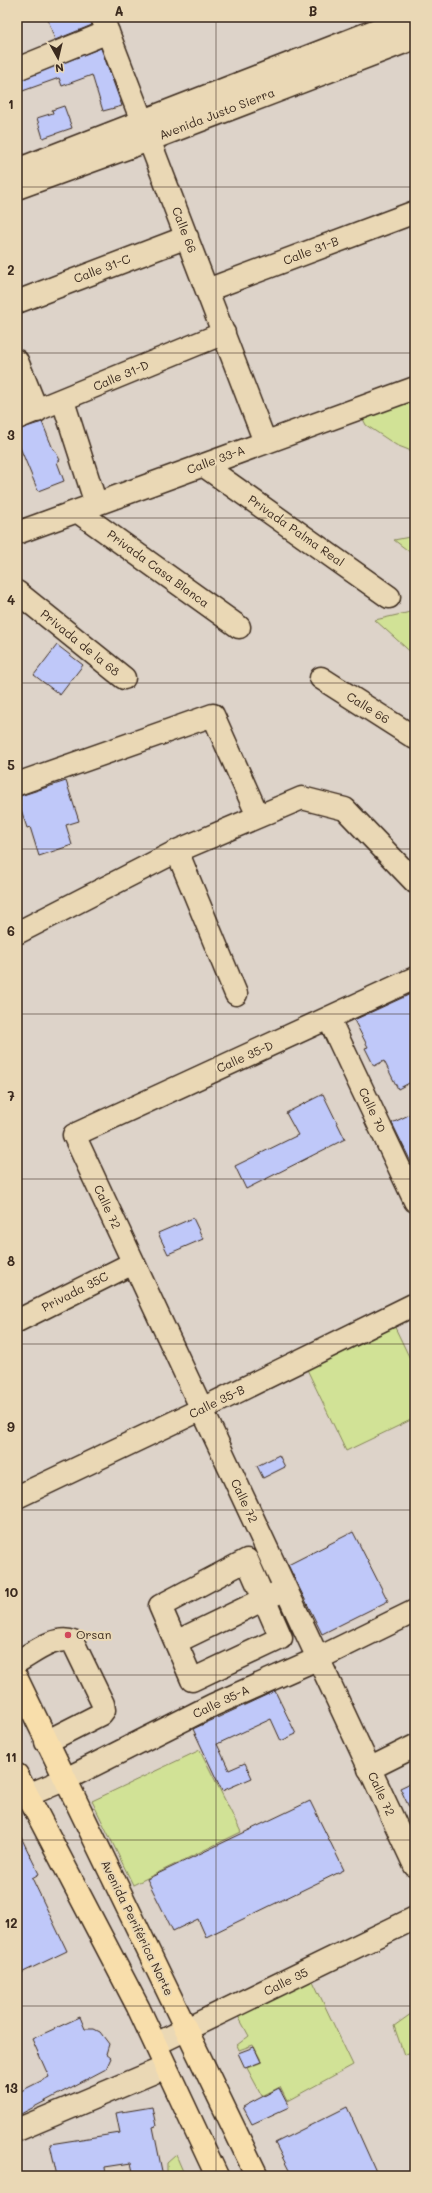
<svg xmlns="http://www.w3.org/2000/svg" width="432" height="2193" viewBox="0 0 432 2193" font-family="Mali,sans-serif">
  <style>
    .green { fill: #d1e296; stroke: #86865a }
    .building { fill: #bfc8f9; stroke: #3b2a1e }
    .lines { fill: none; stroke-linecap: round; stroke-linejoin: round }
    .minor-casing { stroke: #3b2a1e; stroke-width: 25 }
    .major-casing { stroke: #3b2a1e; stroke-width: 25 }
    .minor { stroke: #ead8b5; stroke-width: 22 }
    .major { stroke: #f8deab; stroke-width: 22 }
    .grid { fill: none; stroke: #3b2a1e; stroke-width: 1; stroke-opacity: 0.55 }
    .poi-dot { fill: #d1495b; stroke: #ead8b5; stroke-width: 1.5 }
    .labels { text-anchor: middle; stroke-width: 4; stroke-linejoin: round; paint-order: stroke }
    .street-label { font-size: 12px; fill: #3b2a1e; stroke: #ead8b5 }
    .poi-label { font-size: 12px; fill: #3b2a1e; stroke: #ead8b5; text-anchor: start }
    .neatline { fill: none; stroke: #3b2a1e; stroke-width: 1.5 }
    .grid-label { font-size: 13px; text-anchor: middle; font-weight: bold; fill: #3b2a1e }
  </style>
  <rect width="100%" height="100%" fill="#ddd3c9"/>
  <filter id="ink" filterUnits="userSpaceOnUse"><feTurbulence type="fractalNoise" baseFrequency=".025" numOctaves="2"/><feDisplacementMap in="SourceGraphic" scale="8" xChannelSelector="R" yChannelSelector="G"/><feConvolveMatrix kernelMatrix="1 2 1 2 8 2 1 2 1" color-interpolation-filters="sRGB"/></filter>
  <g filter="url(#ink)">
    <path class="green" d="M 415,397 L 415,461 L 409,450 L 396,445 L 366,425 L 362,417 Z
      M 415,536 L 415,556 L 394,540 Z
      M 415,611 L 415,656 L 375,620 Z
      M 390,1317 L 415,1369 L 415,1418 L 346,1451 L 302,1359 Z
      M 200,1750 L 241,1832 L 133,1885 L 92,1801 Z
      M 312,1979 L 353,2065 L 287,2101 L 280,2087 L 262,2096 L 247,2068 L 262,2062 L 253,2045 L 239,2050 L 237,2045 L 249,2036 L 238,2016 Z
      M 415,2011 L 415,2050 L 404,2055 L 394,2026 Z
      M 176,2155 L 185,2176 L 163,2176 L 167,2173 L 167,2163 Z"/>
    <path class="building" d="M 47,17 L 90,17 L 92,25 L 55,40 Z
      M 101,48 L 122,106 L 103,111 L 92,75 L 62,86 L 59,78 L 17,93 L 17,81 Z
      M 64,106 L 72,128 L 43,138 L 37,118 L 53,113 L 52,110 Z
      M 42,422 L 53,449 L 54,449 L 60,460 L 57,462 L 64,481 L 38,491 L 17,440 L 17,430 Z
      M 57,645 L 83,665 L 60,695 L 34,675 Z
      M 66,781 L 79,821 L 66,825 L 72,845 L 39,856 L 30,827 L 27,828 L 17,797 Z
      M 415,992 L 415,1080 L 398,1089 L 384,1061 L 374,1066 L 365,1048 L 368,1047 L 354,1020 Z
      M 323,1094 L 345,1139 L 246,1189 L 235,1166 L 298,1135 L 286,1113 Z
      M 415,1112 L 415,1163 L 412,1164 L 392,1123 Z
      M 193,1218 L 203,1239 L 168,1254 L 158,1233 Z
      M 279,1455 L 285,1467 L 263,1478 L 257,1466 Z
      M 353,1532 L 388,1601 L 322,1634 L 288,1565 Z
      M 275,1691 L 296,1734 L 281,1741 L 271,1719 L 217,1744 L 229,1770 L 245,1763 L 252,1778 L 222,1791 L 193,1729 Z
      M 415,1781 L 415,1820 L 400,1788 Z
      M 310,1801 L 344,1870 L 206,1937 L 198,1919 L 173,1931 L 147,1879 Z
      M 17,1829 L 39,1874 L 32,1878 L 67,1951 L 17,1975 Z
      M 80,2017 L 85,2029 L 94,2029 L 100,2032 L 109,2044 L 106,2054 L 111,2058 L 106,2069 L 17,2116 L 17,2093 L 49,2077 L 32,2039 Z
      M 254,2047 L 261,2062 L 245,2068 L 238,2053 Z
      M 279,2088 L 289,2107 L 252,2124 L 243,2107 Z
      M 152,2107 L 156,2126 L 153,2127 L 163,2176 L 134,2176 L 131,2163 L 105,2167 L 106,2176 L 57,2176 L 50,2144 L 120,2133 L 116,2113 Z
      M 347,2107 L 378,2176 L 292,2176 L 275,2143 Z"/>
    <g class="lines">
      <defs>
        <path id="minor" d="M 102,17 L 265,442
          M 17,69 L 108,32
          M 17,170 L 410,17
          M 17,188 L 149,140 L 415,38
          M 207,290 L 415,212
          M 17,302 L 187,237
          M 17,361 L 37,411
          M 63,401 L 96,504
          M 17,418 L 224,333
          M 203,465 L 389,597
          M 77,511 L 239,627
          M 17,533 L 415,388
          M 17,592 L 124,678
          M 321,678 L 415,738
          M 17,784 L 213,715 L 258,816
          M 177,851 L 236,994
          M 17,933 L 177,851 L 302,798 L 345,809 L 415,882
          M 415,978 L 74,1135 L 415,1866
          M 329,1019 L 415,1201
          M 17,1321 L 133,1263
          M 17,1497 L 202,1409 L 415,1304
          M 247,1560 L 281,1638 L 192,1680 L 160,1606 Z
          M 176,1642 L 277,1593
          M 17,1662 C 32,1654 56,1634 73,1642 L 103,1704 L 104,1710 L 101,1714 L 46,1742
          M 369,1769 L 415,1746
          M 28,1795 L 64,1780 L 213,1705 L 317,1659 L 415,1611
          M 156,2044 L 415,1918
          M 17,2130 L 166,2067"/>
        <path id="major" d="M 17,1679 L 257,2176
          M 17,1775 L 138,2007 L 217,2176"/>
      </defs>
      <use href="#minor" class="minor-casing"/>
      <use href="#major" class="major-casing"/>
      <use href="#minor" class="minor"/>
      <use href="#major" class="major"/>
    </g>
  </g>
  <path class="grid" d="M 216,17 L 216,2176M 17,187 L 415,187M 17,353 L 415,353M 17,518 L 415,518M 17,683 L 415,683M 17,849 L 415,849M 17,1014 L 415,1014M 17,1179 L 415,1179M 17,1344 L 415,1344M 17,1510 L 415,1510M 17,1675 L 415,1675M 17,1840 L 415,1840M 17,2006 L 415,2006"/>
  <circle class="poi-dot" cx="68" cy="1635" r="4"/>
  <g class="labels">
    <g class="street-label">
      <text transform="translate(217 114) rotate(-21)" y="4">Avenida Justo Sierra</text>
      <text transform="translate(184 230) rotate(69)" y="4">Calle 66</text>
      <text transform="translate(311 251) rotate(-21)" y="4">Calle 31-B</text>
      <text transform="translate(102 269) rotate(-21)" y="4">Calle 31-C</text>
      <text transform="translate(121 376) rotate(-23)" y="4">Calle 31-D</text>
      <text transform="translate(216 460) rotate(-20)" y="4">Calle 33-A</text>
      <text transform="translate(296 531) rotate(35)" y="4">Privada Palma Real</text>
      <text transform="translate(158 569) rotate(36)" y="4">Privada Casa Blanca</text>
      <text transform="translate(80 643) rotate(39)" y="4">Privada de la 68</text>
      <text transform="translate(368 708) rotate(32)" y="4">Calle 66</text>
      <text transform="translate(245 1057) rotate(-24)" y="4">Calle 35-D</text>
      <text transform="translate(372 1110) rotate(65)" y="4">Calle 70</text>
      <text transform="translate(107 1207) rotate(65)" y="4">Calle 72</text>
      <text transform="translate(75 1292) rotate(-27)" y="4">Privada 35C</text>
      <text transform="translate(217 1402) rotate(-26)" y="4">Calle 35-B</text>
      <text transform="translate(244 1501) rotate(65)" y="4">Calle 72</text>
      <text transform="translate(221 1702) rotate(-25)" y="4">Calle 35-A</text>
      <text transform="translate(381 1794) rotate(65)" y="4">Calle 72</text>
      <text transform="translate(137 1928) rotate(64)" y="4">Avenida Periférica Norte</text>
      <text transform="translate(286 1982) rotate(-26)" y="4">Calle 35</text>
    </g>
    <g class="poi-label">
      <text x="76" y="1639">Orsan</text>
    </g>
  </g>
  <rect width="432" height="2193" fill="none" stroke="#ead8b5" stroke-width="44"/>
  <g transform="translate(58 58) rotate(172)" stroke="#ead8b5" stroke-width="3" paint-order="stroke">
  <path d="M0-3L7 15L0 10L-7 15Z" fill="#3b2a1e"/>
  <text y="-6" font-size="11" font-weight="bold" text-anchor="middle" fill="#3b2a1e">N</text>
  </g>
  <rect x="22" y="22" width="388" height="2149" class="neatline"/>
  <g class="grid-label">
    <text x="119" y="16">A</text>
    <text x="313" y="16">B</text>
    <text x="11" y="109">1</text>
    <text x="11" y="275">2</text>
    <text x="11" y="440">3</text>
    <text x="11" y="605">4</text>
    <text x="11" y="770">5</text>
    <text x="11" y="936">6</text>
    <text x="11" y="1101">7</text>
    <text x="11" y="1266">8</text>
    <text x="11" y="1432">9</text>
    <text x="11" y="1597">10</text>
    <text x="11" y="1762">11</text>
    <text x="11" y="1928">12</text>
    <text x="11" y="2093">13</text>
  </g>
</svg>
